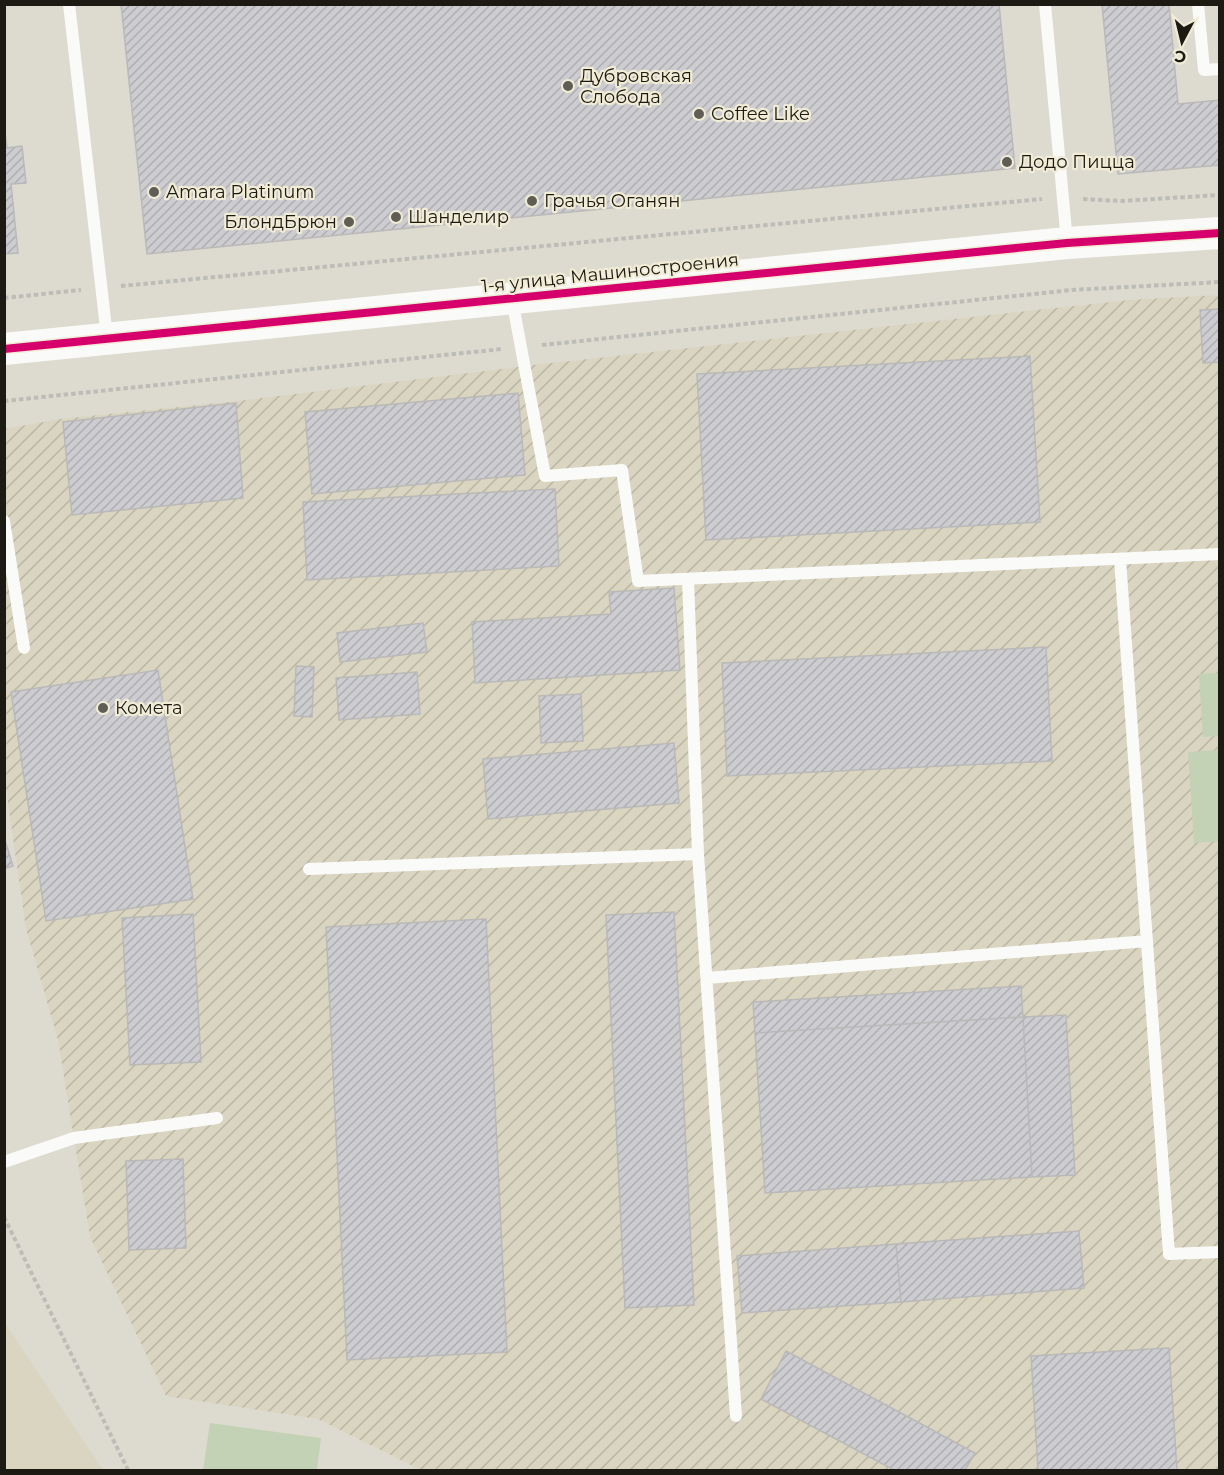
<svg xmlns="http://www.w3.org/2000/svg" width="1224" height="1475" viewBox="0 0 1224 1475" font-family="Montserrat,sans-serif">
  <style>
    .industrial { fill: url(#industrial-furrows) }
    .built { fill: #dad5c0 }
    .grass { fill: #c3d2b4 }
    .building { fill: url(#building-hatch); stroke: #bab9b8; stroke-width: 1.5 }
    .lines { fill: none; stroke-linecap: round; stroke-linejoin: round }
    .path { stroke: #bdbdb8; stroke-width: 4; stroke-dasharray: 4.5 3; stroke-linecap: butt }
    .service { stroke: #fafaf8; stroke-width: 12 }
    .tertiary { stroke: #fafaf8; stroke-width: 32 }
    .cycleway-casing { stroke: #f0ecd6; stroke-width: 11 }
    .cycleway { stroke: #d6006c; stroke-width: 8 }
    .poi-dot { fill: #605e54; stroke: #f0ecd6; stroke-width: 2 }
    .labels { text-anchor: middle; stroke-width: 4.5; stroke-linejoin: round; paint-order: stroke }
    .poi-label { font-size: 18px; fill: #1c1a12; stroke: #f0ecd6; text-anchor: start }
    .street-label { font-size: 18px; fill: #1c1a12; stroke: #f0ecd6 }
  </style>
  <defs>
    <pattern id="industrial-furrows" width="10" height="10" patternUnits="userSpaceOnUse" patternTransform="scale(1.5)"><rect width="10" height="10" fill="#dad5c0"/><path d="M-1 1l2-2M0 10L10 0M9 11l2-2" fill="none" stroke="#bab6a4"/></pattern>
    <pattern id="building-hatch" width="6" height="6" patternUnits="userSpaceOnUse" patternTransform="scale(1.5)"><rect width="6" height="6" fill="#ccccd1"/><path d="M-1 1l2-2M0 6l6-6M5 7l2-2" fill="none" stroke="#afafb2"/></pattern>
  </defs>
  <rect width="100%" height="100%" fill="#dddbcf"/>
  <path class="industrial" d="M 1219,295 L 1219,1470 L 434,1470 L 419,1469 L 318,1419 L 166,1396 L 90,1237 L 58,1040 L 26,929 L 4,775 L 4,429 L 60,419 L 238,401 L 542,364 L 1129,300 Z"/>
  <path class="built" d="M 5,1323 L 103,1470 L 5,1470 Z"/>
  <path class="grass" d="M 1219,673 L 1219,736 L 1203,737 L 1199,674 Z
    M 1219,750 L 1219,841 L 1194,843 L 1188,752 Z
    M 210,1423 L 321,1438 L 317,1470 L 203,1470 Z"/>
  <path class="building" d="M 121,4 L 999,4 L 1015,168 L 147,254 Z
    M 1102,4 L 1169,4 L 1178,104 L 1220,100 L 1220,165 L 1118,174 Z
    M 4,124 L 7,148 L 22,146 L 26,183 L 11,184 L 18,253 L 4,254 Z
    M 1220,309 L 1220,362 L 1203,363 L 1200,310 Z
    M 1030,356 L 1040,522 L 706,540 L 697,374 Z
    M 518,393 L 525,475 L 312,494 L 305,412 Z
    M 236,403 L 243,498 L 72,515 L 63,422 Z
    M 555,489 L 559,566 L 307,580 L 303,502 Z
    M 674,588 L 680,670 L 475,683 L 472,622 L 611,614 L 609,592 Z
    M 423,623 L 427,652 L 340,662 L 337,633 Z
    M 1046,647 L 1052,761 L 727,776 L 722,663 Z
    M 296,666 L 314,667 L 312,717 L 294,716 Z
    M 158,670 L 193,899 L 46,921 L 11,692 Z
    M 417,672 L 420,714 L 339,720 L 336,678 Z
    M 581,694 L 583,741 L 541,743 L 539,696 Z
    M 674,743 L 679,803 L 488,819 L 483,759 Z
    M 4,837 L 13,866 L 4,869 Z
    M 674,912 L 694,1305 L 625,1308 L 606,915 Z
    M 193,914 L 201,1062 L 130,1065 L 122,918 Z
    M 486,919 L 507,1352 L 347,1360 L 326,927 Z
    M 1021,986 L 1023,1017 L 755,1033 L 753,1002 Z
    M 1066,1015 L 1075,1175 L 1032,1177 L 1023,1017 Z
    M 1023,1017 L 1032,1177 L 765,1193 L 755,1033 Z
    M 183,1159 L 186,1248 L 129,1250 L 126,1161 Z
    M 1079,1231 L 1084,1288 L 901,1302 L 896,1244 Z
    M 896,1244 L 901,1302 L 742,1313 L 737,1256 Z
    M 1169,1348 L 1177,1470 L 1038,1470 L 1031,1356 Z
    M 786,1351 L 975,1453 L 965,1470 L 894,1470 L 761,1399 Z"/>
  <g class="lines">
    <path class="path" d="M 1083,199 L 1121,201 L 1220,195
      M 121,286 L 1042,199
      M 4,298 L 81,290
      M 542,345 L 1072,290 L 1220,282
      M 4,401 L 502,349
      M 4,1217 L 128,1470"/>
    <path class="service" d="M 69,4 L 107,337
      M 1045,4 L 1067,242
      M 1198,4 L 1204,70 L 1220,69
      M 512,299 L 545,476 L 622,470 L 638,581 L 1220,554
      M 4,521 L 24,648
      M 1120,559 L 1169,1254 L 1220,1252
      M 698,854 L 736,1416
      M 309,869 L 698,854 L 688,579
      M 707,978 L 1147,941
      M 4,1162 L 74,1138 L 217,1118"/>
    <path class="tertiary" d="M 4,349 L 1067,243 L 1220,233"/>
    <defs>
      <path id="cycleway" d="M 4,349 L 1067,243 L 1220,233"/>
    </defs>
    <use href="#cycleway" class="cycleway-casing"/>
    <use href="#cycleway" class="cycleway"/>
  </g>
  <g class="poi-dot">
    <circle cx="568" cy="86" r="6"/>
    <circle cx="699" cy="114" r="6"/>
    <circle cx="1007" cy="162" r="6"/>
    <circle cx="154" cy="192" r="6"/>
    <circle cx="532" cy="201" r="6"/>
    <circle cx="396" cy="217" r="6"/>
    <circle cx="349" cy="222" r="6"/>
    <circle cx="103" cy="708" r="6"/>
  </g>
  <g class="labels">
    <g class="poi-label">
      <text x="580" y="82">Дубровская<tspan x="580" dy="21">Слобода</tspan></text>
      <text x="711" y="120">Coffee Like</text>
      <text x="1019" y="168">Додо Пицца</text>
      <text x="166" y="198">Amara Platinum</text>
      <text x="544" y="207">Грачья Оганян</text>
      <text x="408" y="223">Шанделир</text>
      <text x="337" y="228" text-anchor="end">БлондБрюн</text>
      <text x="115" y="714">Комета</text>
    </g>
    <g class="street-label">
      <text transform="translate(610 273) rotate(-6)" y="6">1-я улица Машиностроения</text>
    </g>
  </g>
  <rect width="1224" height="1475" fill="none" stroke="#1c1a12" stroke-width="12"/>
  <g transform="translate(1182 42) rotate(187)" stroke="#f0ecd6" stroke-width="4.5" paint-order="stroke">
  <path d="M0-4.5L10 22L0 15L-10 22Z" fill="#1c1a12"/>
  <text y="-9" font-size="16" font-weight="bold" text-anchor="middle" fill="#1c1a12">С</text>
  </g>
</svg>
